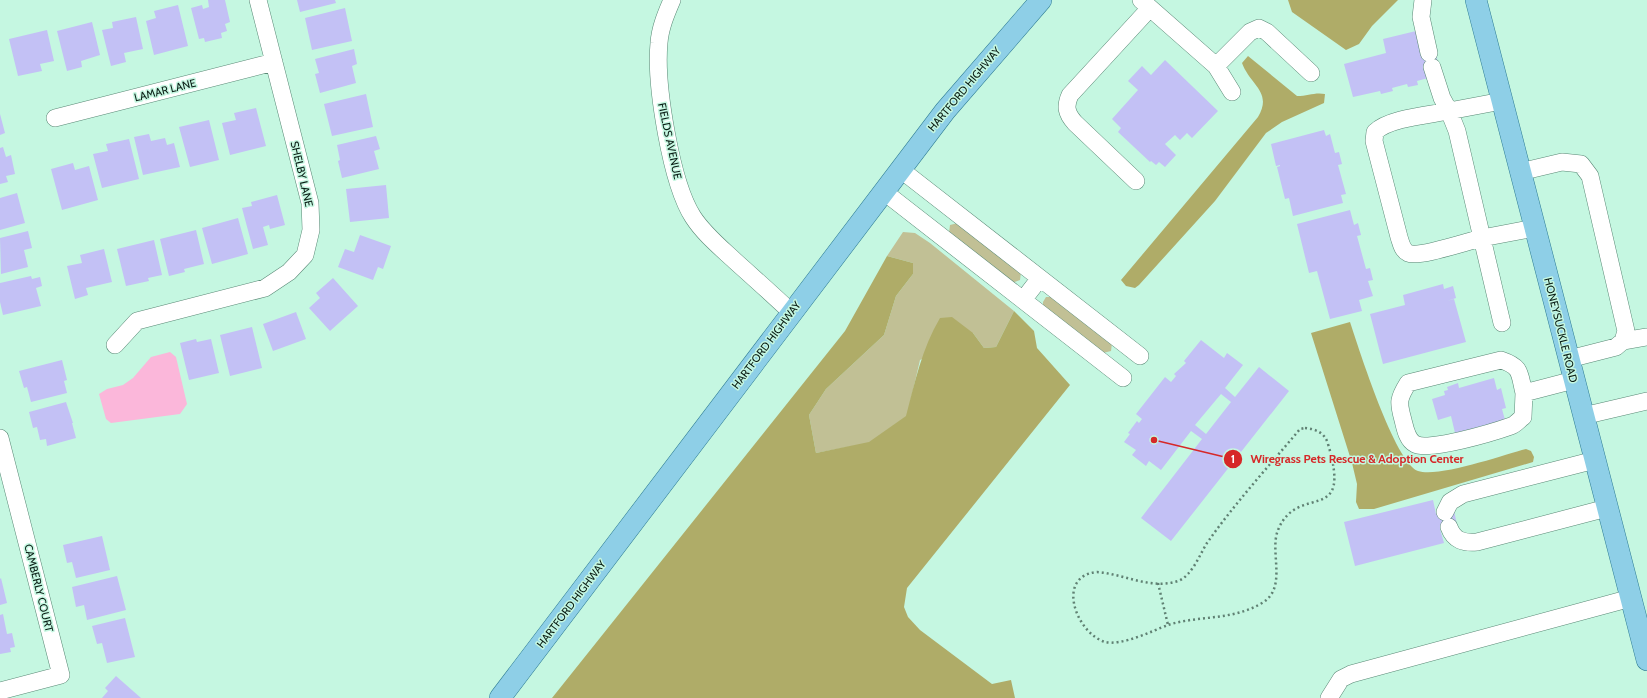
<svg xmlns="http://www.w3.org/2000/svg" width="1647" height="698" viewBox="0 0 1647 698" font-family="Cabin,sans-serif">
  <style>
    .green { fill: #c1c095 }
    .forest { fill: #afac68 }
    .water { fill: #fbb7da }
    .building { fill: #c3c1f5; fill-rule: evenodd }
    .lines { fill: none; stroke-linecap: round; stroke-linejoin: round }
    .minor-casing { stroke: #598875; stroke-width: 18 }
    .major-casing { stroke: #2e7c93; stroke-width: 22 }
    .path { stroke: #608173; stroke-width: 2.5; stroke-dasharray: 2 3; stroke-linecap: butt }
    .minor { stroke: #fff; stroke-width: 17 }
    .major { stroke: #8ecfe7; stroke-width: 21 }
    .labels { text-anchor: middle; stroke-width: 3; stroke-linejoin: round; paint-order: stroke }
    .street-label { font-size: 11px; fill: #0a1d15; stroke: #c5f7e1 }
    .leader { fill: none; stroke: #d62828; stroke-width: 1.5 }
    .callout-dot { fill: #d62828; stroke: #c5f7e1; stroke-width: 1.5 }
    .mark-label { font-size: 12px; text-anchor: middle; font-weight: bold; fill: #fff }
    .callout-label { font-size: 12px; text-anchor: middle; font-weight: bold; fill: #d62828; stroke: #c5f7e1; stroke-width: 3; stroke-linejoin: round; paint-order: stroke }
  </style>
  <rect width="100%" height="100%" fill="#c5f7e1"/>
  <path class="green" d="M 958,223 L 1021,272 L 1020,280 L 1012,283 L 949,233 L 950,225 Z
    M 903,232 L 915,233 L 930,243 L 1014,311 L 996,347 L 984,348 L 973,333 L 920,360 L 907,416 L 869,443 L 816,453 L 809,415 L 826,389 L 884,335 L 896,296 L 913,274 L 913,263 L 887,256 Z
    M 1046,297 L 1052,297 L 1112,343 L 1111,351 L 1103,353 L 1043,307 L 1043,302 Z"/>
  <path class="forest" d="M 1288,0 L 1398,0 L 1372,26 L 1359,44 L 1346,50 L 1292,12 Z
    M 1248,56 L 1297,96 C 1308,96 1315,92 1325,94 L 1324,103 L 1282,122 L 1266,133 L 1215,201 L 1139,285 L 1135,288 L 1126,286 L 1121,280 L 1258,117 C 1273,92 1250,85 1242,63 Z
    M 887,256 L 913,263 L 913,274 L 896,296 L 884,335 L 826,389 L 809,415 L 816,453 L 869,442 L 906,416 C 915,382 922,348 940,318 L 952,317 L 973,333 L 984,348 L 996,347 L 1014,311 L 1034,331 L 1037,348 L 1070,385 L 907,588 L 904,607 L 908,617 L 920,630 L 992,684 L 1011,680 L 1015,698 L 552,698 L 845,331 Z
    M 1350,322 C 1359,349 1395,463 1418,471 C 1438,478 1503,455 1526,449 L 1531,451 L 1534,457 L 1533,462 L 1374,509 L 1359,509 L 1356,502 L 1357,484 L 1352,463 L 1311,333 Z"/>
  <path class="water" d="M 170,352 L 176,357 L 187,404 L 180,414 L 111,423 L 106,419 L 99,394 L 107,389 L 123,385 L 133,378 L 151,357 Z"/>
  <path class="building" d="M 208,0 L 225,0 L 230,22 L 225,24 L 227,31 L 221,33 L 222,38 L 205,42 L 204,38 L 199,39 L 191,8 L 202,5 L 203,9 L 209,7 Z
    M 297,0 L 335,0 L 336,3 L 300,12 Z
    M 178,5 L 188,46 L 154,55 L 146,21 L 156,18 L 154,11 Z
    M 345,8 L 352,41 L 312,50 L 305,18 Z
    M 136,17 L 143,49 L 124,53 L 126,62 L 111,66 L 102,30 L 113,28 L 112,22 Z
    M 92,22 L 100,55 L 81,61 L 82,67 L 67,71 L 57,31 Z
    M 47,30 L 54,61 L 40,64 L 42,71 L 18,76 L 9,39 Z
    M 1416,31 L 1435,52 L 1439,66 L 1428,78 L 1417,81 L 1418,85 L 1408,87 L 1407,84 L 1392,88 L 1393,91 L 1381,94 L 1380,91 L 1353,97 L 1344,64 L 1386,53 L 1383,39 Z
    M 354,49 L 357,64 L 352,66 L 356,83 L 320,93 L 315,74 L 319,73 L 315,59 Z
    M 1165,60 L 1218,111 L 1192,138 L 1187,133 L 1180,140 L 1175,135 L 1165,144 L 1176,155 L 1165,167 L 1159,162 L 1156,165 L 1151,161 L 1150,162 L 1118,132 L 1121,128 L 1112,119 L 1138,90 L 1128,81 L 1142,66 L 1151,75 Z
    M 366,94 L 373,127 L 332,136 L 324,104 Z
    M 256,108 L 266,146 L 230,155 L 222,123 L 236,120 L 234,113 Z
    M 0,114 L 5,133 L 0,135 Z
    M 209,120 L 219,160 L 190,167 L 179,127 Z
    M 1324,130 L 1326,136 L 1330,134 L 1335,153 L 1339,152 L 1342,164 L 1338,165 L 1346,194 L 1341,195 L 1343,203 L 1293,216 L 1289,198 L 1285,199 L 1277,167 L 1280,166 L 1280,165 L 1276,166 L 1271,144 Z
    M 149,134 L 151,141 L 165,138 L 167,145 L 174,143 L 180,167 L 143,175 L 134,137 Z
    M 376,136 L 380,149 L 374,151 L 379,169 L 342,178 L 338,161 L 340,160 L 337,145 Z
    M 129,139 L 139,179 L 102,188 L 93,154 L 108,151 L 106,144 Z
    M 3,147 L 6,157 L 11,155 L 15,174 L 6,176 L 8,182 L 0,184 L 0,148 Z
    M 73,163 L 75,170 L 89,166 L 98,200 L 62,210 L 51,169 Z
    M 386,185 L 389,218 L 350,222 L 346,189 Z
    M 17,193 L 25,223 L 0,230 L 0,198 Z
    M 277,195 L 285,225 L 270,229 L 269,225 L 263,227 L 268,245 L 253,249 L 242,208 L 252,206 L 251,202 Z
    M 1350,210 L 1354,225 L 1358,223 L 1361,235 L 1357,236 L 1366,269 L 1370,268 L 1373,280 L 1368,281 L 1373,296 L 1359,300 L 1362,311 L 1330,319 L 1317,271 L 1309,273 L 1297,224 Z
    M 238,218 L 248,254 L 212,264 L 202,228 Z
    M 196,230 L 204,264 L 184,269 L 185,272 L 169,276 L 160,239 Z
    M 28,231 L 32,248 L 24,250 L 28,267 L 1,274 L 0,238 Z
    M 360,235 L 391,246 L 383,269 L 378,267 L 373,280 L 338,267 L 345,249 L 354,252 Z
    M 154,240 L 162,275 L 148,278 L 149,281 L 126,286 L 117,249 Z
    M 104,249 L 112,282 L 86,288 L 88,295 L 75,299 L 67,266 L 82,263 L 80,255 Z
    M 31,276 L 32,279 L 40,277 L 42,286 L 36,288 L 41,306 L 3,315 L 0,302 L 0,283 Z
    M 333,278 L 358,306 L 330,331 L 309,308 L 320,298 L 316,293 Z
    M 1443,284 L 1444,289 L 1453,286 L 1456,298 L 1447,301 L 1454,299 L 1466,342 L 1383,364 L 1370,314 L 1405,305 L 1403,295 Z
    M 296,312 L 306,339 L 273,351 L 263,324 Z
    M 252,327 L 262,368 L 230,376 L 220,335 Z
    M 196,339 L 197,342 L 211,339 L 219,373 L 189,380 L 180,343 Z
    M 1201,340 L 1224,358 L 1227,353 L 1243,365 L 1225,388 L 1235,397 L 1259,367 L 1289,391 L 1171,541 L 1141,518 L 1202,439 L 1191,431 L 1161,470 L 1149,461 L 1146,466 L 1132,455 L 1136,450 L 1124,442 L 1130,434 L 1128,433 L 1137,421 L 1139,423 L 1142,419 L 1136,414 L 1165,377 L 1171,382 L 1176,376 L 1174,374 L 1186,363 L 1184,361 ZM 1221,394 L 1231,402 L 1206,434 L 1195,425 Z
    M 62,360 L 67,380 L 64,381 L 67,393 L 31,402 L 27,387 L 24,388 L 19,371 Z
    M 1494,378 L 1497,390 L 1501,388 L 1506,408 L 1502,409 L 1505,420 L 1455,433 L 1451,416 L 1438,420 L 1432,399 L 1445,395 L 1444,391 L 1448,390 L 1447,387 L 1458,383 L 1459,388 Z
    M 66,402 L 73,423 L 72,423 L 76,438 L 47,446 L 46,439 L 40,440 L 37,427 L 33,428 L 29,412 Z
    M 1433,500 L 1436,514 L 1454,510 L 1457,525 L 1440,529 L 1444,543 L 1355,566 L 1344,522 Z
    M 102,536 L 110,570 L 76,578 L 72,562 L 67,563 L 63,545 Z
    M 117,576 L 126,610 L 87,620 L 84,605 L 76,607 L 72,587 Z
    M 1,578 L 7,603 L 0,605 L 0,579 Z
    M 3,614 L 7,634 L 12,633 L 15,647 L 10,648 L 11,652 L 0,654 L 0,615 Z
    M 125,618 L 135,657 L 107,663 L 102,643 L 97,644 L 92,626 Z
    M 116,676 L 141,698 L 102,698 L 108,691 L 105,688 Z"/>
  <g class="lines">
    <defs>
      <path id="minor" d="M 672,0 C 666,14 660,28 659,43 C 655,84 671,183 693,217 C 704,234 720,247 735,261 C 754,278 773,295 791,312
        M 1141,0 L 1216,66 L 1232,92
        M 1423,0 L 1421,17 L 1429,53
        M 1216,66 L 1250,32 L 1259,28 L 1267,32 L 1311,73
        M 1432,67 L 1442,98 L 1449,111 C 1429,115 1389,118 1375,132 L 1374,141 L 1399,237 C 1401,243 1402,250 1408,253 C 1419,258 1468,241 1482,238 L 1502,323
        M 1502,101 L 1449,111 L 1457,131 L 1482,238 L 1535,228
        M 55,118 L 274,62
        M 900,169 L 1140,356
        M 1520,172 L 1562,162 L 1581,164 L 1590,176 L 1626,331 L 1623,341 L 1616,347 L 1569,359
        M 1136,181 L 1075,123 C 1066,113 1065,106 1070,95 L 1150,8
        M 883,191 L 1123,378
        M 1023,300 L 1040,278
        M 1623,341 L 1647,337
        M 115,345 L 137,321 L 265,288 L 289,272 L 305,255 L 311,230 L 310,203 L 258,0
        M 1524,393 C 1519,373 1522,367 1501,360 L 1408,383 C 1398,399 1398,402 1403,420 C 1405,428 1407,440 1415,444 C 1428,452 1494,432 1511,426 C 1515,425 1519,420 1523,417 L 1524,393 L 1574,380
        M 1583,416 L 1647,401
        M 0,438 L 61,675 L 0,691
        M 1445,512 L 1450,502 L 1463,494 L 1595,460
        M 1449,527 C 1454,541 1464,543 1477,542 L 1607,508
        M 1329,698 L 1341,679 L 1351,674 L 1631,598"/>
      <path id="major" d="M 1476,0 L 1647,660
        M 500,698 L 945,111 L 1041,0"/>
    </defs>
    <use href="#minor" class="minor-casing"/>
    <use href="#major" class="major-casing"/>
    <path class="path" d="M 1305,428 C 1316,429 1325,433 1328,444 C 1353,528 1298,481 1278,530 C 1269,552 1288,588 1262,603 C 1232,621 1199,615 1168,625 C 1152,631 1122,646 1105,642 C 1076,633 1055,576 1097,572 C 1124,574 1151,590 1178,581 C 1192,576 1200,554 1207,543 C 1235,503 1269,466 1300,429 Z
      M 1158,583 L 1168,625"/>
    <use href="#minor" class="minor"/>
    <use href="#major" class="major"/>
  </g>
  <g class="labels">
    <g class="street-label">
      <text transform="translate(964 89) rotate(-50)" y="4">HARTFORD HIGHWAY</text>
      <text transform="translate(165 90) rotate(-14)" y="4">LAMAR LANE</text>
      <text transform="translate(670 141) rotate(78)" y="4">FIELDS AVENUE</text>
      <text transform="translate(302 174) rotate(77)" y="4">SHELBY LANE</text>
      <text transform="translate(1561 330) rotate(76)" y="4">HONEYSUCKLE ROAD</text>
      <text transform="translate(766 345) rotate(-53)" y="4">HARTFORD HIGHWAY</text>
      <text transform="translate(39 588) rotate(76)" y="4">CAMBERLY COURT</text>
      <text transform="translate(571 604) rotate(-53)" y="4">HARTFORD HIGHWAY</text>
    </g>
  </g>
  <path class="leader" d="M1154 440L1233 459"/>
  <g class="callout-dot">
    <circle cx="1154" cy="440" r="4"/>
    <circle cx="1233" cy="459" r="10"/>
  </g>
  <g class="mark-label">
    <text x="1233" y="463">1</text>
  </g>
  <g class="callout-label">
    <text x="1357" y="463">Wiregrass Pets Rescue &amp; Adoption Center</text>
  </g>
</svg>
